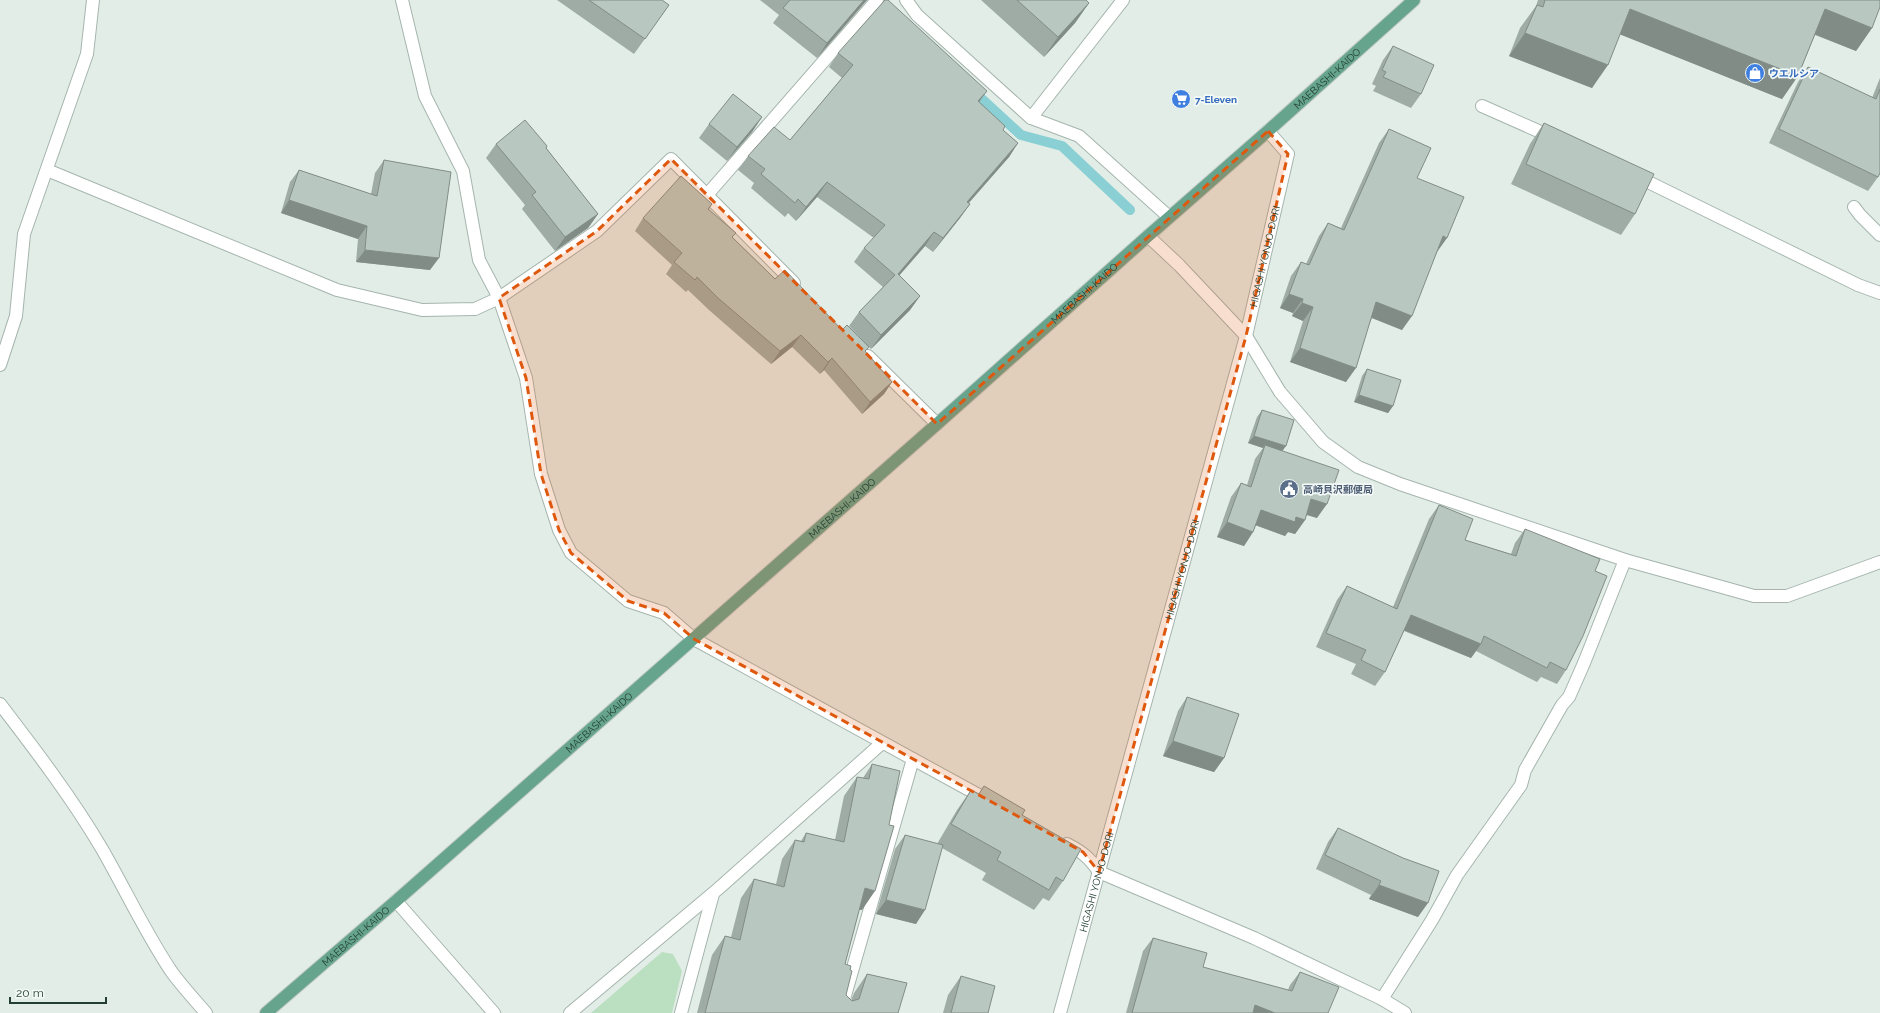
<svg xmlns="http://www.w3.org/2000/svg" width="1880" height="1013" viewBox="0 0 1880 1013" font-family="Raleway,'Noto Sans JP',sans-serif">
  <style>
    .green { fill: #bbdfc1 }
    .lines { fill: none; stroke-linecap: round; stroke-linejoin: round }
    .stream { stroke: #89cfd3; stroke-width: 10 }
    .minor-casing { stroke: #a5b5ae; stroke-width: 14 }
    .major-casing { stroke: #c1c9c6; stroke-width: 14 }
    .minor { stroke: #fff; stroke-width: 12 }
    .major { stroke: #66a48e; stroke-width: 12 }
    .wall { fill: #9eaca5 }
    .shaded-wall { fill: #818c86 }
    .building { fill: #b8c8c0; stroke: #818c86 }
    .marked { fill: #de580e; fill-opacity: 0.2; stroke: #de580e; stroke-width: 3; stroke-dasharray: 8 5; stroke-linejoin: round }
    .labels { text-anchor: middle; stroke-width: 3.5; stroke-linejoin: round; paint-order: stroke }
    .shop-label { font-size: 10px; font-weight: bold; fill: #366cbe; stroke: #f3f9f6; text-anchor: start }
    .street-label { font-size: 10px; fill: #223f34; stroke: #f3f9f6 }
    .service-label { font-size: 10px; font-weight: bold; fill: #4e5e75; stroke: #f3f9f6; text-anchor: start }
  </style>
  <rect width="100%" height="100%" fill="#e3ede7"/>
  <path class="green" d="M 662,952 L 673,954 L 682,971 L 672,1013 L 591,1013 Z"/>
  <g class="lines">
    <path class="stream" d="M 972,90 L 1021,135 L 1062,146 L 1130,210"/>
    <defs>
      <g id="minor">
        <path d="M 402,0 L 425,96 L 463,171 L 479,260 L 499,298 L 526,378 L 541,474 L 559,530 L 571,553 L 628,601 L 664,613 L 694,639 L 984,798"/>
        <path d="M 906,0 L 917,15 L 1031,118 L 1079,136 L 1169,217"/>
        <path d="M 1482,106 L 1554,138"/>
        <path d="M 1031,118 L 1123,0"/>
        <path d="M 47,170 L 337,290 L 422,310 L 475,309 L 499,298 L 597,231 L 671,159 L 794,283"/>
        <path d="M 1636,176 L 1858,285 L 1880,293"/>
        <path d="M 706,196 L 877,0"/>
        <path d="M 1854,207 L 1860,215 L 1880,235"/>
        <path d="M 1148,236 L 1179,265 L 1246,336 L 1280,392 L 1323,442 L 1358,467 L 1400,484 L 1625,560 L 1754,596 L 1787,596 L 1880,562"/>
        <path d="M 868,356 L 937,424"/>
        <path d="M 0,365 L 16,316 L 24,234 L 87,54 L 93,0"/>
        <path d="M 0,704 C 36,751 72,798 102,849 C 125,889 145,932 171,971 C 181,985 194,999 206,1013"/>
        <path d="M 1067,844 C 1081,851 1090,858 1099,872 L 1254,938 L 1382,999 L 1405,1013"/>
        <path d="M 396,901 L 494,1013"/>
        <path d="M 1382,999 L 1432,920 L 1457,875 L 1521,785 L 1525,770 L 1562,705 L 1569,697 L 1584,663 L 1625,560"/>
        <path d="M 570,1013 L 718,889 L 882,743"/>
        <path d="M 681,1013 L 713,894"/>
        <path d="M 840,1013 L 913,759"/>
        <path id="s1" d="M 1060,1013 L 1246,336 L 1288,154 L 1268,131"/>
      </g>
      <g id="major">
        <path id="s2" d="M 266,1013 L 396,901 L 937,424 L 1148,236 L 1268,131 L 1414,0"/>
      </g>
    </defs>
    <use href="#minor" class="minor-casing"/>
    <use href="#major" class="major-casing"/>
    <use href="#minor" class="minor"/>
    <use href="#major" class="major"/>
  </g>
  <path class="wall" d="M 557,0 L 662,0 L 669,5 L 634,54 Z
    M 760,0 L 867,0 L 817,58 L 773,23 L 779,15 Z
    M 981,0 L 1086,0 L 1089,3 L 1075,23 L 1044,57 Z
    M 1538,0 L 1880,0 L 1872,28 L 1856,51 L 1815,35 L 1798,76 L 1782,99 L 1620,34 L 1592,88 L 1509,56 L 1520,28 L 1536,6 Z
    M 1393,46 L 1421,94 L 1411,108 L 1373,91 L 1376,86 L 1372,84 L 1383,60 Z
    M 838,53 L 979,102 L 1003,130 L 1018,143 L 1009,157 L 969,203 L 970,204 L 960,218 L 933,252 L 925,246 L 899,276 L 920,296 L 910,310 L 871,349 L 849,326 L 859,312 L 883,287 L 854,262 L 864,248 L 874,238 L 817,197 L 796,221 L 788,213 L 785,217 L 751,188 L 754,183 L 738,170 L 748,156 L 790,140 L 842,78 L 829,67 Z
    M 1808,67 L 1872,98 L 1880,78 L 1880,173 L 1878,177 L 1868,191 L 1769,143 L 1798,82 Z
    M 762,117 L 752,132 L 727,161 L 699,138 L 709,124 Z
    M 1544,123 L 1635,214 L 1621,235 L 1511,184 L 1530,144 Z
    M 1389,129 L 1417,178 L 1438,250 L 1402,330 L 1372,318 L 1346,382 L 1290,362 L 1303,321 L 1292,316 L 1293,313 L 1280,308 L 1291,276 L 1301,262 L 1306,264 L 1319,236 L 1328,223 L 1341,228 L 1379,143 Z
    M 496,144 L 547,146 L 546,148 L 598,214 L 588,228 L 555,251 L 522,209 L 525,205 L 486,158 Z
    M 384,160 L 430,270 L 356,262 L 358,239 L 281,213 L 290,182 L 299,170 L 371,194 L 375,173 Z
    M 712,204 L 709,209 L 733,238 L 775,279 L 842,330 L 866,352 L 892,382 L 884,394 L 862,414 L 824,370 L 820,374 L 792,347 L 771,364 L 709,310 L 688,290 L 686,292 L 666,274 L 672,265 L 635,231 L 643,218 Z
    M 1367,369 L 1393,406 L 1388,413 L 1354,402 L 1362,376 Z
    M 1262,410 L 1317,518 L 1306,515 L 1305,520 L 1295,534 L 1288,532 L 1285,536 L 1256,525 L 1253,532 L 1244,546 L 1217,537 L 1231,497 L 1241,483 L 1247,485 L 1255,459 L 1263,448 L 1248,443 L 1257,417 Z
    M 1439,505 L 1465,540 L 1511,554 L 1515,543 L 1525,529 L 1595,571 L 1566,670 L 1557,684 L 1541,677 L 1537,682 L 1476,651 L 1471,658 L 1404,631 L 1385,672 L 1375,686 L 1351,674 L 1356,664 L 1316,647 L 1337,600 L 1347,586 L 1393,607 L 1429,519 Z
    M 1187,697 L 1224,758 L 1214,772 L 1163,756 L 1178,711 Z
    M 872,764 L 862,910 L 859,910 L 845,964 L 850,970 L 846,995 L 851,1001 L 854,993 L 867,974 L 898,1013 L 697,1013 L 712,955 L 725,936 L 731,937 L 741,898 L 754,879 L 776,884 L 782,859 L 795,840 L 801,841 L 806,833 L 835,840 L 844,796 L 857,777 L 863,778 Z
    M 984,786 L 1022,815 L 1063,881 L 1049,901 L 1043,898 L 1034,910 L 982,880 L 986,873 L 942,848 L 916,924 L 876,914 L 895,849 L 905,835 L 937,844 L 957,810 L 971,790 L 979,794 Z
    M 1338,828 L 1418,917 L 1369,899 L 1371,895 L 1316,869 L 1328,842 Z
    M 1153,938 L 1203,967 L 1288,990 L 1290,985 L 1300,972 L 1328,1013 L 1126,1013 L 1143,951 Z
    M 961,976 L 988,1013 L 943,1013 L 948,995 Z"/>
  <path class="shaded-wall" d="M 864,0 L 867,0 L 817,58 L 827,43 Z
    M 1089,3 L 1075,23 L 1044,57 L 1058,37 Z
    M 1630,9 L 1798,76 L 1782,99 L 1614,32 Z
    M 1825,9 L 1872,28 L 1856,51 L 1809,32 Z
    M 1525,33 L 1608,65 L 1592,88 L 1509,56 Z
    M 987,91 L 977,105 L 978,101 Z
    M 762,117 L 752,132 L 727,161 L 737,147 Z
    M 1018,143 L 1009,157 L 957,216 L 967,202 Z
    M 827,182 L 817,197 L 796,221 L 806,207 Z
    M 289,200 L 367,226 L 358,239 L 281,213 Z
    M 970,204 L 960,218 L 933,252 L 943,238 Z
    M 598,214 L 588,228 L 555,251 L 565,237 Z
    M 934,232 L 925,246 L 888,288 L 898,274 Z
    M 1443,236 L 1447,238 L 1437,252 Z
    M 365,250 L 439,258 L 430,270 L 356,262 Z
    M 1289,294 L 1303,299 L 1293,313 L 1280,308 Z
    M 920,296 L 910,310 L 871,349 L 881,335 Z
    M 1376,302 L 1412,316 L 1402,330 L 1367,316 Z
    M 1302,303 L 1313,307 L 1303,321 L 1292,316 Z
    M 801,335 L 792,347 L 771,364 L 780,351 Z
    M 1300,348 L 1356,368 L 1346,382 L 1290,362 Z
    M 832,358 L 824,370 L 820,374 L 828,362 Z
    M 892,382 L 884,394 L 862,414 L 870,402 Z
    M 1359,395 L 1393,406 L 1388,413 L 1354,402 Z
    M 1254,436 L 1286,446 L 1281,453 L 1265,445 L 1263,448 L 1248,443 Z
    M 1311,499 L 1327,504 L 1317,518 L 1302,513 Z
    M 1261,510 L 1296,517 L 1305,520 L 1295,534 L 1288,532 L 1285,536 L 1252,524 Z
    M 1227,522 L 1253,532 L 1244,546 L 1217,537 Z
    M 1411,615 L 1481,644 L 1471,658 L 1401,629 Z
    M 1173,741 L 1224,758 L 1214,772 L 1163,756 Z
    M 1379,885 L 1428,903 L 1418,917 L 1369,899 Z
    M 865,888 L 875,891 L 862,910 L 851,907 Z
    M 886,900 L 925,910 L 916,924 L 876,914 Z
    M 1255,1005 L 1275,1013 L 1250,1013 Z"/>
  <path class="building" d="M 589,0 L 662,0 L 669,5 L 645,39 Z
    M 790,0 L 864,0 L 827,43 L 783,8 Z
    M 885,0 L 888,0 L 987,91 L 978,101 L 1005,126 L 1003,130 L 1018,143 L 967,202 L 970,204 L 943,238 L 934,232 L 898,274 L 920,296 L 881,335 L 859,312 L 895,275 L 864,248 L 885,225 L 827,182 L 806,207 L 798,199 L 795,203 L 761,174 L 765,169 L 748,156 L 774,127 L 790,140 L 853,65 L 838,53 Z
    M 1017,0 L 1086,0 L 1089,3 L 1058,37 Z
    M 1545,0 L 1880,0 L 1880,7 L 1872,28 L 1825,9 L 1798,76 L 1630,9 L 1608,65 L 1525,33 L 1537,5 L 1543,7 Z
    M 1393,46 L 1434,65 L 1421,94 L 1383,77 L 1386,72 L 1382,70 Z
    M 1808,67 L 1876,99 L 1880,89 L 1880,173 L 1878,177 L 1779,129 Z
    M 733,94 L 762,117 L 737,147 L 709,124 Z
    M 525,120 L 547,146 L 546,148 L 598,214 L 565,237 L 532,195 L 536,192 L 496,144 Z
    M 1544,123 L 1654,174 L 1635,214 L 1526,164 Z
    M 1389,129 L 1431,148 L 1417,178 L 1464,197 L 1447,238 L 1443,236 L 1412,316 L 1376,302 L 1356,368 L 1300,348 L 1313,307 L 1302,303 L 1303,299 L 1289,294 L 1301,262 L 1309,265 L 1328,223 L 1344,230 Z
    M 384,160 L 451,172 L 439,258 L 365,250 L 367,226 L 289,200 L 299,170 L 377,196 Z
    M 681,176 L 712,204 L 708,209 L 736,233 L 732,237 L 775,279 L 785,270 L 842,330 L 847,325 L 869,347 L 865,351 L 892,382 L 870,402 L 832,358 L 828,362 L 801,335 L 780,351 L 718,298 L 697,277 L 695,280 L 674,262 L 682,253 L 643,218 Z
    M 1367,369 L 1401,380 L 1393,406 L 1359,395 Z
    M 1262,410 L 1294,420 L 1286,446 L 1254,436 Z
    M 1265,445 L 1339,470 L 1327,504 L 1311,499 L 1305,520 L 1296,517 L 1295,522 L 1261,510 L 1253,532 L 1227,522 L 1241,483 L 1251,487 Z
    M 1439,505 L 1473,519 L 1465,540 L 1516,556 L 1525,529 L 1600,559 L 1595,571 L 1607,576 L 1583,636 L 1566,670 L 1550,662 L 1547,668 L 1484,636 L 1481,644 L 1411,615 L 1385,672 L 1361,660 L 1366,650 L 1326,633 L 1347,586 L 1397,609 Z
    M 1187,697 L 1239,714 L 1224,758 L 1173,741 Z
    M 872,764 L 900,771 L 889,825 L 894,826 L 875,891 L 865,888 L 845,964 L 851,966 L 850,970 L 852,971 L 846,995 L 852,1001 L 859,999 L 867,974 L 907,983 L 898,1013 L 705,1013 L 725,936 L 740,940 L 754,879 L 784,887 L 795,840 L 804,842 L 806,833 L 844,842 L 857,777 L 869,779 Z
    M 984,786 L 1025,810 L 1022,815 L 1081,849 L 1063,881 L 1056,877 L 1049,890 L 997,860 L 1001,852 L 951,824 L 971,790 L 979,794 Z
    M 1338,828 L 1403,858 L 1439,871 L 1428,903 L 1379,885 L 1381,881 L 1325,855 Z
    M 905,835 L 943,845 L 925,910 L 886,900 Z
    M 1153,938 L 1207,953 L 1203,967 L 1292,991 L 1300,972 L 1339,987 L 1328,1013 L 1275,1013 L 1255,1005 L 1253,1013 L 1132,1013 Z
    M 961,976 L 995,986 L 988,1013 L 951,1013 Z"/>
  <path class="marked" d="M 1268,131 L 1288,154 L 1246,336 L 1099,872 L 1083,852 L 694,639 L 664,613 L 628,601 L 571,553 L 559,530 L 541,474 L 526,378 L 499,298 L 597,231 L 671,159 L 937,424 Z"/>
  <defs>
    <symbol id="shop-disc" viewBox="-11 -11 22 22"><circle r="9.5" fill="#3f7fe0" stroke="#f3f9f6"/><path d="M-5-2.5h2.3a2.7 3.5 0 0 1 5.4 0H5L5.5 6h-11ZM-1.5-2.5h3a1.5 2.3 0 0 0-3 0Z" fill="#fff"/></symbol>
    <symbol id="supermarket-disc" viewBox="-11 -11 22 22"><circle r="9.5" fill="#3f7fe0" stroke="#f3f9f6"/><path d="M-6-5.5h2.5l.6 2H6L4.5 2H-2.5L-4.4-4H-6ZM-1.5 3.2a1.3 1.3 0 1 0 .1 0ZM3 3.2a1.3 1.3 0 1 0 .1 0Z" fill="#fff"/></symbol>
    <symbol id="civic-disc" viewBox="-11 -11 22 22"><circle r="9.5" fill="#5c6f8a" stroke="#f3f9f6"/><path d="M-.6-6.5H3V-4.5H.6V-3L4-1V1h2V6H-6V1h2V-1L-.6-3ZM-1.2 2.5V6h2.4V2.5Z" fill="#fff"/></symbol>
  </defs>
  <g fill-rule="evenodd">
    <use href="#shop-disc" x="1744" y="62" width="22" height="22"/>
    <use href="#supermarket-disc" x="1170" y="88" width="22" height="22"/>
    <use href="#civic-disc" x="1278" y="478" width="22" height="22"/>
  </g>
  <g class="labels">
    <g class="shop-label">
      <text x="1769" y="77">ウエルシア</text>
      <text x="1195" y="103">7-Eleven</text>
    </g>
    <g class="street-label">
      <text dy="4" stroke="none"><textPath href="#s2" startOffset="1414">MAEBASHI-KAIDO</textPath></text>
      <text dy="4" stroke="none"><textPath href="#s1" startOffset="784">HIGASHI YONJO-DORI</textPath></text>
      <text dy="4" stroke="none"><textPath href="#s2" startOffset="1090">MAEBASHI-KAIDO</textPath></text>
      <text dy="4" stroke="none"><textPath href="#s2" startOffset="766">MAEBASHI-KAIDO</textPath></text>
      <text dy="4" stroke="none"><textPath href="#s1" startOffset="460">HIGASHI YONJO-DORI</textPath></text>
      <text dy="4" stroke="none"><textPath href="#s2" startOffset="442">MAEBASHI-KAIDO</textPath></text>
      <text dy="4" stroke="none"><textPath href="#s1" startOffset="136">HIGASHI YONJO-DORI</textPath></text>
      <text dy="4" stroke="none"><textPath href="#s2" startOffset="118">MAEBASHI-KAIDO</textPath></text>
    </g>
    <g class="service-label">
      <text x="1303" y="493">高崎貝沢郵便局</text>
    </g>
  </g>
  <path d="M10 997v6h96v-6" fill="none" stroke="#223f34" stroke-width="2"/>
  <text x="16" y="997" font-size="12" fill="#223f34" stroke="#f3f9f6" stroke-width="3" paint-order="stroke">20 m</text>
</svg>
